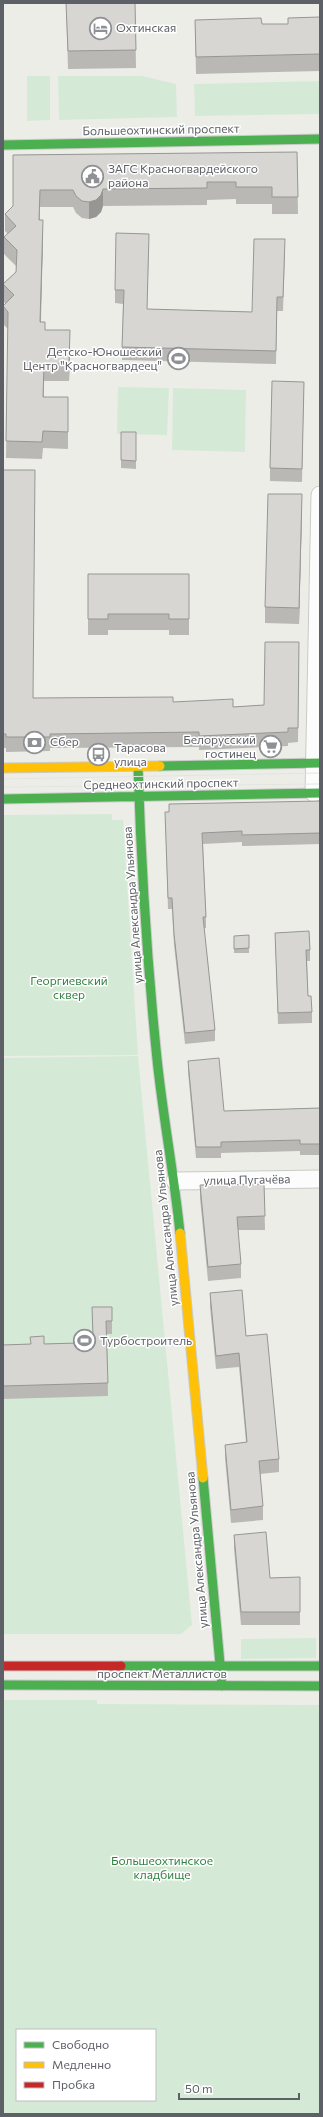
<svg xmlns="http://www.w3.org/2000/svg" width="323" height="2117" viewBox="0 0 323 2117" font-family="Commissioner,sans-serif">
  <style>
    .green { fill: #d5ead6; fill-rule: evenodd }
    .lines { fill: none; stroke-linecap: round; stroke-linejoin: round }
    .street-casing { stroke: #c9cac8; stroke-width: 19 }
    .fast-casing { stroke: #cacac9; stroke-width: 11 }
    .slow-casing { stroke: #cacac9; stroke-width: 11 }
    .jam-casing { stroke: #cacac9; stroke-width: 11 }
    .street { stroke: #fcfcfc; stroke-width: 17 }
    .fast { stroke: #4caf50; stroke-width: 9 }
    .slow { stroke: #ffc107; stroke-width: 9 }
    .jam { stroke: #c62828; stroke-width: 9 }
    .tram { stroke: #e4e4e3; stroke-width: 1 }
    .wall { fill: #b9b8b5 }
    .shaded-wall { fill: #969694 }
    .building { fill: #d7d6d3; stroke: #969694 }
    .labels { text-anchor: middle; stroke-width: 3; stroke-linejoin: round; paint-order: stroke }
    .poi-label { font-size: 12px; fill: #5d6066; stroke: #fff; text-anchor: start }
    .street-label { font-size: 12px; fill: #5d6066; stroke: #fff }
    .park-label { font-size: 12px; fill: #318140; stroke: #fff }
  </style>
  <rect width="100%" height="100%" fill="#edede8"/>
  <path class="green" d="M 27,76 L 50,76 L 50,120 L 27,121 Z
    M 58,76 L 142,76 L 176,84 L 177,117 L 59,120 Z
    M 320,81 L 320,114 L 195,116 L 194,84 Z
    M 118,387 L 169,388 L 167,435 L 117,434 Z
    M 173,388 L 246,390 L 245,452 L 172,450 Z
    M 112,814 L 112,820 L 123,820 L 138,1055 L 3,1056 L 3,815 Z
    M 138,1056 L 192,1625 L 181,1634 L 3,1634 L 3,1058 Z
    M 316,1638 L 316,1658 L 241,1659 L 241,1639 Z
    M 3,1700 L 97,1700 L 97,1704 L 320,1705 L 320,2114 L 3,2114 ZM 17,2030 L 155,2030 L 155,2100 L 17,2100 Z"/>
  <g class="lines">
    <defs>
      <path id="street" d="M 314,793 L 320,495
        M 175,1181 L 320,1179"/>
      <path id="fast" d="M 3,145 L 320,139
        M 138,766 C 141,864 147,961 157,1059 C 163,1117 174,1174 180,1233
        M 160,766 L 320,763
        M 3,799 L 320,793
        M 203,1478 L 222,1686
        M 121,1666 L 320,1666
        M 3,1685 L 320,1686"/>
      <path id="slow" d="M 3,768 L 160,766
        M 180,1233 L 203,1478"/>
      <path id="jam" d="M 3,1666 L 121,1666"/>
    </defs>
    <use href="#street" class="street-casing"/>
    <use href="#fast" class="fast-casing"/>
    <use href="#slow" class="slow-casing"/>
    <use href="#jam" class="jam-casing"/>
    <use href="#street" class="street"/>
    <use href="#fast" class="fast"/>
    <use href="#slow" class="slow"/>
    <use href="#jam" class="jam"/>
    <path class="tram" d="M 3,779 L 320,773
      M 3,787 L 320,784"/>
  </g>
  <path class="wall" d="M 66,3 L 135,3 L 136,68 L 68,69 Z
    M 320,17 L 320,71 L 196,74 L 195,20 L 262,24 L 288,24 Z
    M 297,152 L 298,214 L 272,214 L 272,204 L 236,204 L 236,199 L 207,200 L 207,205 L 103,206 L 101,212 L 96,217 L 89,219 L 82,218 L 76,213 L 73,207 L 40,207 L 40,220 L 43,237 L 41,322 L 45,330 L 70,347 L 69,381 L 44,381 L 44,397 L 68,414 L 68,449 L 43,448 L 42,459 L 6,458 L 8,329 L 3,324 L 3,306 L 6,304 L 3,301 L 3,284 L 16,272 L 16,266 L 4,254 L 4,237 L 8,234 L 5,231 L 5,214 L 13,206 L 13,155 Z
    M 149,247 L 147,309 L 252,312 L 285,253 L 283,311 L 277,311 L 276,364 L 122,360 L 123,304 L 115,303 L 115,290 Z
    M 304,382 L 302,482 L 270,481 L 270,468 Z
    M 121,432 L 136,432 L 136,469 L 121,468 Z
    M 3,470 L 33,698 L 173,702 L 233,707 L 264,705 L 299,642 L 298,742 L 288,743 L 288,746 L 199,750 L 199,747 L 50,748 L 50,751 L 6,752 L 6,748 L 3,748 Z
    M 302,510 L 299,624 L 265,623 L 265,607 Z
    M 88,574 L 189,574 L 189,635 L 169,635 L 169,630 L 108,630 L 108,635 L 88,635 Z
    M 320,801 L 320,844 L 242,846 L 242,842 L 203,844 L 206,917 L 206,928 L 204,928 L 215,1030 L 215,1041 L 185,1044 L 174,945 L 172,909 L 168,909 L 165,812 Z
    M 275,933 L 310,950 L 310,961 L 307,961 L 308,996 L 312,1012 L 312,1023 L 278,1024 Z
    M 234,936 L 249,948 L 249,953 L 234,953 Z
    M 188,1061 L 224,1111 L 320,1108 L 320,1155 L 300,1155 L 300,1151 L 221,1153 L 221,1158 L 196,1158 L 188,1072 Z
    M 264,1184 L 265,1230 L 238,1230 L 241,1264 L 241,1278 L 208,1281 L 200,1198 L 200,1185 Z
    M 210,1293 L 246,1336 L 279,1459 L 279,1472 L 260,1474 L 263,1506 L 263,1520 L 231,1523 L 225,1458 L 225,1445 L 246,1442 L 239,1367 L 216,1369 L 210,1307 Z
    M 92,1307 L 112,1321 L 112,1334 L 107,1334 L 108,1396 L 3,1399 L 3,1345 L 77,1343 L 93,1336 Z
    M 234,1535 L 270,1578 L 300,1577 L 300,1625 L 241,1625 L 234,1549 Z"/>
  <path class="shaded-wall" d="M 103,189 L 103,206 L 101,212 L 96,217 L 89,219 L 89,202 Z
    M 43,220 L 43,237 L 40,339 L 40,322 Z
    M 70,330 L 70,347 L 69,381 L 69,364 Z
    M 302,494 L 302,510 L 299,624 L 299,608 Z"/>
  <path class="building" d="M 66,3 L 135,3 L 136,50 L 68,51 Z
    M 320,17 L 320,54 L 196,57 L 195,20 L 261,18 L 262,24 L 288,24 L 288,18 Z
    M 297,152 L 298,197 L 272,197 L 272,187 L 236,187 L 236,182 L 207,182 L 207,188 L 103,189 L 101,195 L 96,200 L 89,202 L 82,201 L 76,196 L 73,190 L 40,190 L 39,220 L 43,220 L 40,322 L 45,322 L 45,330 L 70,330 L 69,364 L 44,364 L 43,397 L 68,397 L 68,432 L 43,431 L 42,442 L 6,441 L 8,312 L 3,306 L 14,295 L 3,284 L 16,272 L 17,250 L 4,237 L 16,226 L 5,214 L 13,206 L 13,155 Z
    M 116,233 L 149,234 L 147,309 L 252,312 L 254,239 L 285,239 L 283,297 L 277,297 L 276,351 L 122,347 L 124,290 L 115,290 Z
    M 272,381 L 304,382 L 302,469 L 270,468 Z
    M 121,432 L 136,432 L 136,461 L 121,460 Z
    M 3,470 L 35,470 L 33,698 L 173,697 L 173,702 L 233,699 L 233,707 L 264,705 L 265,642 L 299,642 L 298,728 L 288,728 L 288,732 L 199,736 L 199,732 L 50,734 L 50,737 L 6,737 L 6,734 L 3,734 Z
    M 268,494 L 302,494 L 299,608 L 265,607 Z
    M 88,574 L 189,574 L 189,619 L 169,619 L 169,614 L 108,614 L 108,619 L 88,619 Z
    M 320,801 L 320,833 L 242,835 L 242,831 L 202,833 L 206,917 L 203,917 L 215,1030 L 185,1033 L 174,934 L 172,898 L 168,898 L 165,812 L 169,812 L 169,804 Z
    M 309,931 L 310,950 L 306,950 L 308,996 L 311,996 L 312,1012 L 278,1013 L 275,933 Z
    M 249,935 L 249,948 L 234,949 L 234,936 Z
    M 219,1058 L 224,1111 L 320,1108 L 320,1144 L 300,1144 L 300,1140 L 221,1142 L 221,1147 L 196,1147 L 188,1061 Z
    M 264,1184 L 265,1216 L 237,1217 L 241,1264 L 208,1267 L 200,1185 Z
    M 242,1290 L 246,1336 L 267,1334 L 279,1459 L 259,1461 L 263,1506 L 231,1510 L 225,1445 L 247,1442 L 239,1353 L 216,1356 L 210,1293 Z
    M 92,1307 L 112,1307 L 112,1321 L 106,1321 L 108,1383 L 3,1386 L 3,1345 L 31,1344 L 30,1337 L 44,1336 L 44,1344 L 77,1343 L 77,1337 L 93,1336 Z
    M 266,1532 L 270,1578 L 300,1577 L 300,1612 L 241,1612 L 234,1535 Z"/>
  <defs>
    <symbol id="hotel-ring" viewBox="-11 -11 22 22"><circle r="9.5" fill="#fff" stroke="#8f9194" stroke-width="1.5"/><path d="M-6-4.5h1.5V1H6V5H4.5V3h-9V5H-6ZM-4 0a1.8 1.8 0 1 1 3.6 0ZM.5 0V-2.5h3Q6-2.5 6 0Z" fill="#8f9194"/></symbol>
    <symbol id="civic-ring" viewBox="-11 -11 22 22"><circle r="9.5" fill="#fff" stroke="#8f9194" stroke-width="1.5"/><path d="M-.6-6.5H3V-4.5H.6V-3L4-1V1h2V6H-6V1h2V-1L-.6-3ZM-1.2 2.5V6h2.4V2.5Z" fill="#8f9194"/></symbol>
    <symbol id="stadium-ring" viewBox="-11 -11 22 22"><circle r="9.5" fill="#fff" stroke="#8f9194" stroke-width="1.5"/><path d="M0-5a6.5 5 0 1 0 0 10a6.5 5 0 1 0 0-10ZM-3.5-1.8h7v3.6h-7Z" fill="#8f9194"/></symbol>
    <symbol id="bank-ring" viewBox="-11 -11 22 22"><circle r="9.5" fill="#fff" stroke="#8f9194" stroke-width="1.5"/><path d="M-6-4H6V4H-6ZM0-2.3a2.3 2.3 0 1 0 0 4.6a2.3 2.3 0 1 0 0-4.6Z" fill="#8f9194"/></symbol>
    <symbol id="supermarket-ring" viewBox="-11 -11 22 22"><circle r="9.5" fill="#fff" stroke="#8f9194" stroke-width="1.5"/><path d="M-6-5.5h2.5l.6 2H6L4.5 2H-2.5L-4.4-4H-6ZM-1.5 3.2a1.3 1.3 0 1 0 .1 0ZM3 3.2a1.3 1.3 0 1 0 .1 0Z" fill="#8f9194"/></symbol>
    <symbol id="bus-ring" viewBox="-11 -11 22 22"><circle r="9.5" fill="#fff" stroke="#8f9194" stroke-width="1.5"/><path d="M-5-6H5V4H4V6H2V4H-2V6H-4V4H-5ZM-3.5-4V0h7V-4ZM-3.5 1.2v1.5H-2V1.2ZM2 1.2v1.5H3.5V1.2Z" fill="#8f9194"/></symbol>
  </defs>
  <g fill-rule="evenodd">
    <use href="#hotel-ring" x="88" y="16" width="25" height="25"/>
    <use href="#civic-ring" x="80" y="164" width="25" height="25"/>
    <use href="#stadium-ring" x="166" y="346" width="25" height="25"/>
    <use href="#bank-ring" x="22" y="730" width="25" height="25"/>
    <use href="#supermarket-ring" x="258" y="734" width="25" height="25"/>
    <use href="#bus-ring" x="86" y="742" width="25" height="25"/>
    <use href="#stadium-ring" x="72" y="1328" width="25" height="25"/>
  </g>
  <g class="labels">
    <g class="poi-label">
      <text x="116" y="32">Охтинская</text>
      <text x="108" y="173">ЗАГС Красногвардейского<tspan x="108" dy="14">района</tspan></text>
      <text x="162" y="356" text-anchor="end">Детско-Юношеский<tspan x="162" dy="14">Центр "Красногвардеец"</tspan></text>
      <text x="256" y="744" text-anchor="end">Белорусский<tspan x="256" dy="14">гостинец</tspan></text>
      <text x="50" y="746">Сбер</text>
      <text x="114" y="752">Тарасова<tspan x="114" dy="14">улица</tspan></text>
      <text x="100" y="1345">Турбостроитель</text>
    </g>
    <g class="street-label">
      <text transform="translate(161 130) rotate(-1)" y="4">Большеохтинский проспект</text>
      <text transform="translate(161 784) rotate(-1)" y="4">Среднеохтинский проспект</text>
      <text transform="translate(133 905) rotate(-94)" y="4">улица Александра Ульянова</text>
      <text transform="translate(247 1180) rotate(-1)" y="4">улица Пугачёва</text>
      <text transform="translate(166 1228) rotate(-96)" y="4">улица Александра Ульянова</text>
      <text transform="translate(197 1550) rotate(-95)" y="4">улица Александра Ульянова</text>
      <text x="162" y="1678">проспект Металлистов</text>
    </g>
    <g class="park-label">
      <text x="69" y="985">Георгиевский<tspan x="69" dy="14">сквер</tspan></text>
      <text x="162" y="1865">Большеохтинское<tspan x="162" dy="14">кладбище</tspan></text>
    </g>
  </g>
  <rect width="323" height="2117" fill="none" stroke="#5d6066" stroke-width="8"/>
  <rect x="16" y="2029" width="140" height="72" fill="#ffffff" stroke="#bebfc2"/>
  <rect x="24" y="2042" width="20" height="6" fill="#4caf50" stroke="#bebfc2"/>
  <text x="52" y="2049" font-size="12" fill="#5d6066">Свободно</text>
  <rect x="24" y="2062" width="20" height="6" fill="#ffc107" stroke="#bebfc2"/>
  <text x="52" y="2069" font-size="12" fill="#5d6066">Медленно</text>
  <rect x="24" y="2082" width="20" height="6" fill="#c62828" stroke="#bebfc2"/>
  <text x="52" y="2089" font-size="12" fill="#5d6066">Пробка</text>
  <path d="M179 2093v6h120v-6" fill="none" stroke="#5d6066" stroke-width="2"/>
  <text x="185" y="2093" font-size="12" fill="#5d6066" stroke="#ffffff" stroke-width="3" paint-order="stroke">50 m</text>
</svg>
